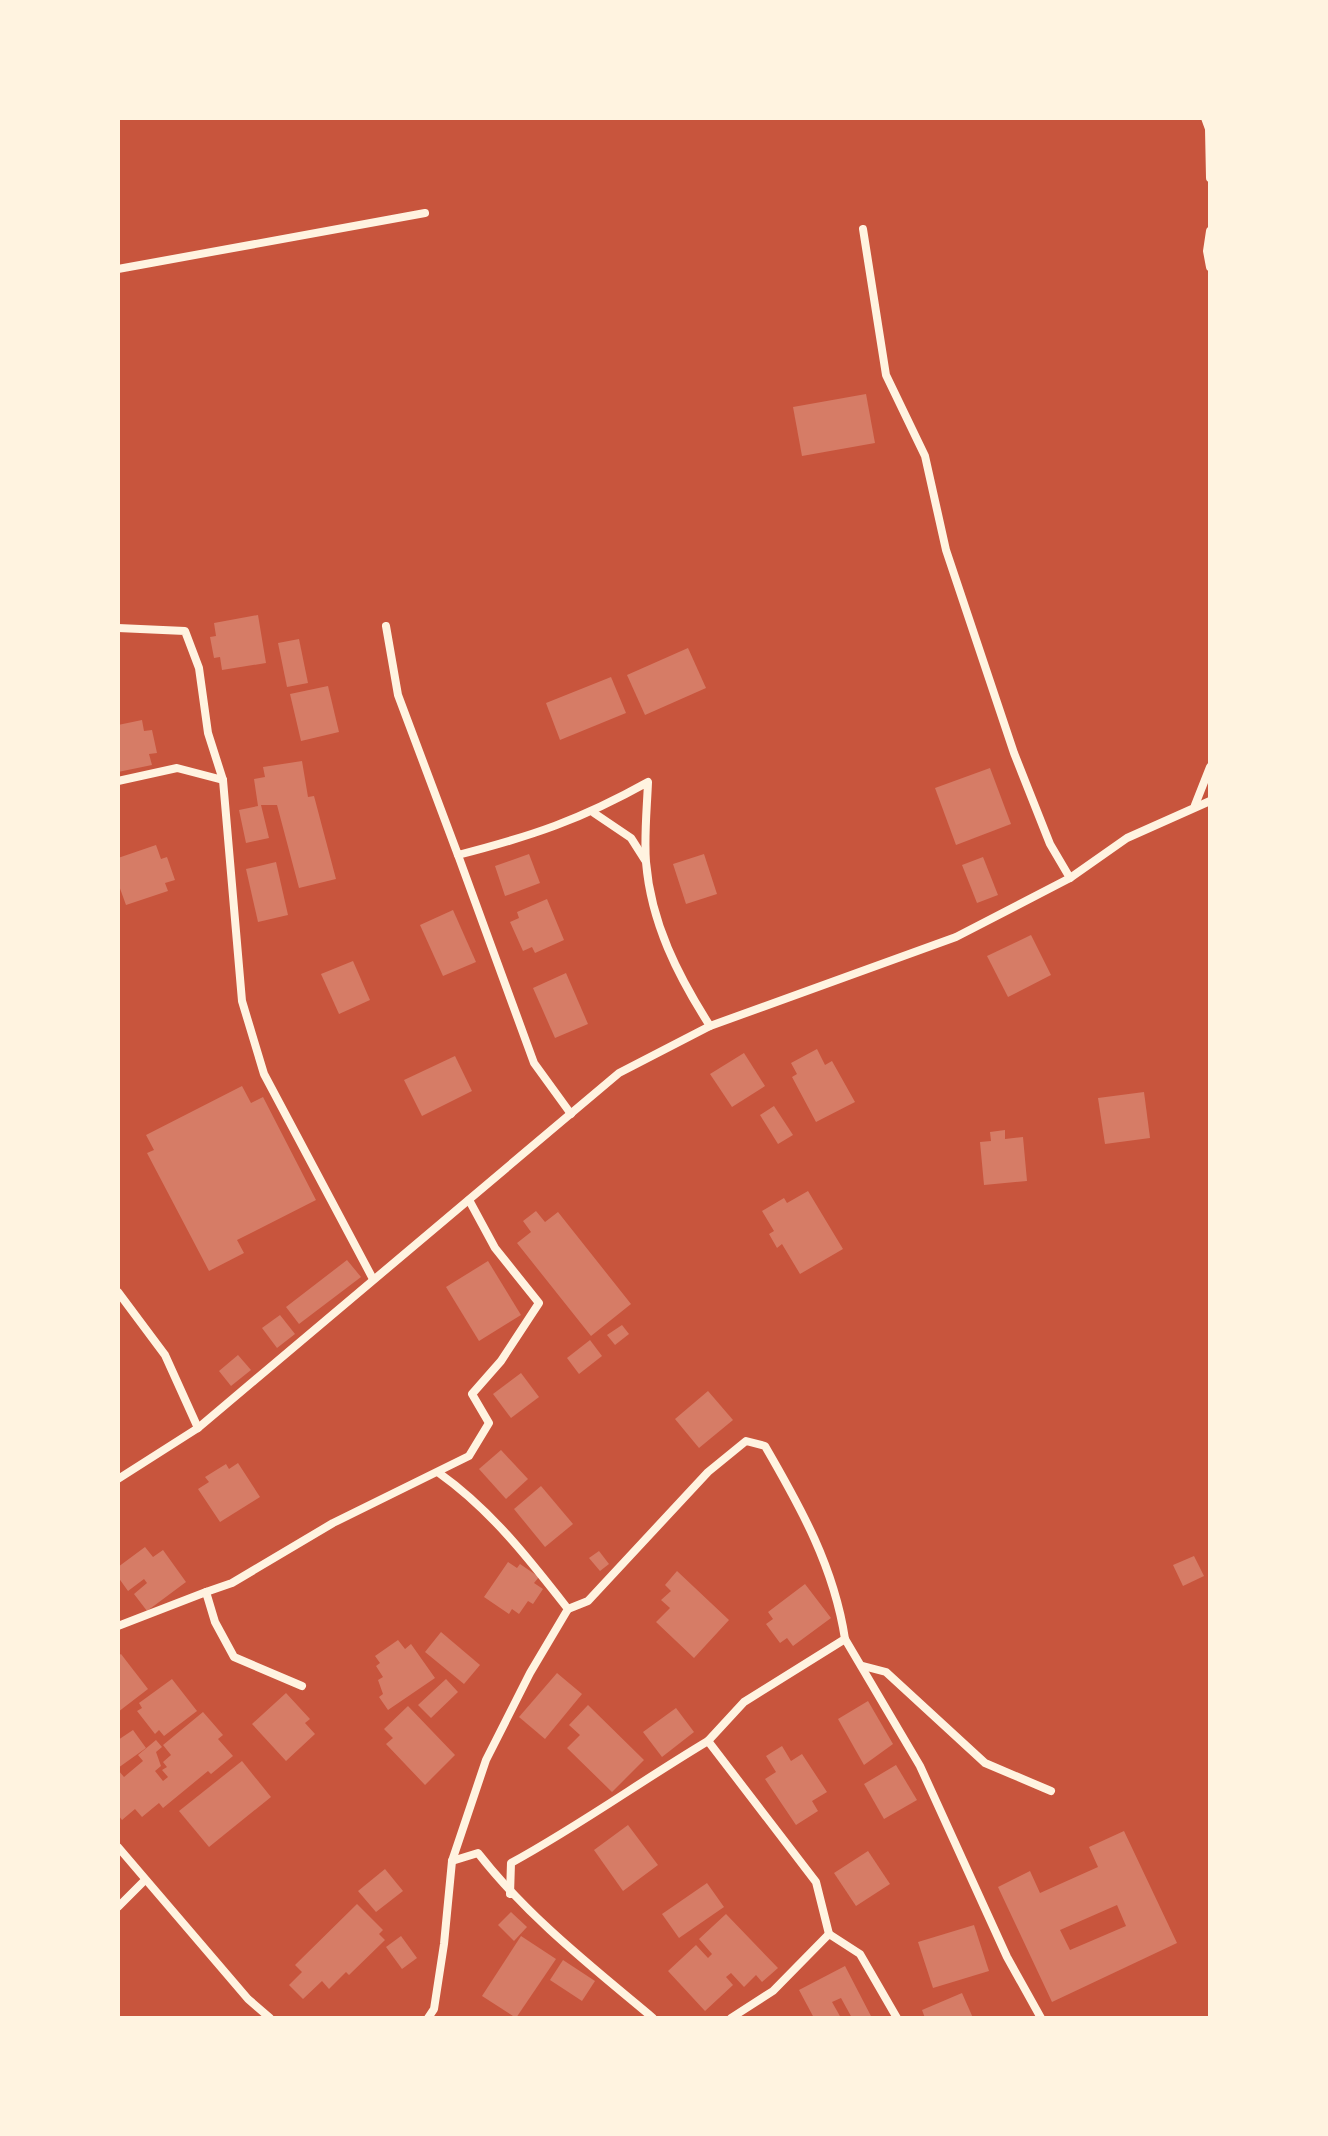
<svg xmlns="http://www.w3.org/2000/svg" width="1328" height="2136" viewBox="0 0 1328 2136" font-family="Literata,serif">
<rect width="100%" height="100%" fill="#c8553d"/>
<g fill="#d67c66" fill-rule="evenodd">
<path d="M866,394L875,443L802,456L793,407Z"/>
<path d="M258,615L266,663L222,670L220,657L214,658L210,637L216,636L214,623Z"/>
<path d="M299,639L308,683L287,687L278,643Z"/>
<path d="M688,648L706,688L645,715L627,675Z"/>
<path d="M611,677L626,713L560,740L546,703Z"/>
<path d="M328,686L339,732L301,741L290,694Z"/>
<path d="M142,720L144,731L152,730L157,753L149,754L152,765L118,772V725Z"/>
<path d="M302,761L308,797L314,796L336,879L299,888L277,805H261L269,838L246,843L239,810L258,806L254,779L265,777L263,767Z"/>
<path d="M990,768L1011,824L956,845L935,788Z"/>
<path d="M156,845L161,859L167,857L175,880L165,883L168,891L126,905L118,883V858Z"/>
<path d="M529,854L540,883L505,896L495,866Z"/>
<path d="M704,854L717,894L686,904L673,864Z"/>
<path d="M983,857L998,895L977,903L962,865Z"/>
<path d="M276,862L288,915L258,922L246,869Z"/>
<path d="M547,899L564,940L535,953L532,947L523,951L510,922L519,918L517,912Z"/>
<path d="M453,910L476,962L443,976L420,925Z"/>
<path d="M1031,935L1051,975L1008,997L987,956Z"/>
<path d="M353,961L370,1000L339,1014L321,974Z"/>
<path d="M566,973L588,1024L555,1038L533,988Z"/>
<path d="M817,1049L825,1065L832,1061L855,1102L816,1122L792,1077L797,1074L791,1063Z"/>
<path d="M744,1053L765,1086L732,1107L710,1074Z"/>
<path d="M455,1056L472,1091L422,1116L404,1080Z"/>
<path d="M242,1086L251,1103L263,1097L316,1200L237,1240L244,1253L209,1271L147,1153L154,1150L146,1135Z"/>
<path d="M1144,1092L1150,1138L1105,1144L1098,1098Z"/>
<path d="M774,1106L793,1135L778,1144L760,1115Z"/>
<path d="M1005,1130V1139L1023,1137L1027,1181L984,1185L980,1142L991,1141L990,1132Z"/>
<path d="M808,1191L843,1249L800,1274L782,1244L777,1248L769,1234L774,1231L762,1211L784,1198L787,1203Z"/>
<path d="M536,1211L545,1222L558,1212L631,1304L591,1336L517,1243L531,1232L523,1221Z"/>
<path d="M347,1260L361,1277L299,1324L286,1307Z"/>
<path d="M488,1261L521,1315L479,1341L446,1287Z"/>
<path d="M280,1315L295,1334L277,1348L262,1328Z"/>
<path d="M622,1325L629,1334L615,1345L607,1335Z"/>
<path d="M590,1340L602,1356L579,1374L567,1358Z"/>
<path d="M238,1355L251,1370L231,1386L219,1371Z"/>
<path d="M521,1373L539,1397L511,1418L493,1394Z"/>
<path d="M708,1391L733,1420L699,1448L675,1419Z"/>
<path d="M501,1450L528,1479L506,1499L479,1469Z"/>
<path d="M238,1463L260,1497L220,1522L198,1489L209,1482L205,1477L226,1464L229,1469Z"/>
<path d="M541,1486L573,1524L545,1547L514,1509Z"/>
<path d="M145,1547L153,1557L163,1550L186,1582L147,1611L134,1594L147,1583L144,1579L128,1591L118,1577V1567Z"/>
<path d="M599,1551L609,1564L600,1571L589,1558Z"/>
<path d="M1194,1556L1204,1576L1183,1586L1173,1565Z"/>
<path d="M508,1562L517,1568L520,1564L539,1577L534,1583L543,1589L533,1604L528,1601L519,1614L512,1609L509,1614L484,1597Z"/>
<path d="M677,1571L729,1620L694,1658L656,1622L670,1608L661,1600L671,1591L665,1585Z"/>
<path d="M805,1584L831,1618L793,1646L787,1638L780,1643L766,1624L773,1619L768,1612Z"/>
<path d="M441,1632L480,1665L464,1684L425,1652Z"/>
<path d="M398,1640L405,1649L411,1644L435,1678L388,1710L379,1697L383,1694L378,1680L383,1677L376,1666L380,1663L375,1656Z"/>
<path d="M121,1654L148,1689L118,1712V1656Z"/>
<path d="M557,1673L582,1694L545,1739L519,1717Z"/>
<path d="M172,1679L197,1711L164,1736L159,1730L155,1734L137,1711L142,1708L139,1703Z"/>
<path d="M446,1679L458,1692L431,1718L418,1705Z"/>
<path d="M286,1693L310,1719L305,1723L315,1734L286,1761L252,1724Z"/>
<path d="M868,1701L893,1744L864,1765L838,1719Z"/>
<path d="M588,1705L644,1760L612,1792L567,1748L580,1735L569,1725Z"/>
<path d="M408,1706L455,1755L425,1785L386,1744L393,1738L384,1729Z"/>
<path d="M676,1708L694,1732L662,1757L643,1732Z"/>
<path d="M203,1712L223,1735L218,1739L233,1756L211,1774L208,1771L163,1808L159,1803L142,1817L135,1809L122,1820L118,1815V1770L124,1777L143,1761L138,1755L156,1740L162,1747L156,1752L161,1766L155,1771L163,1781L168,1777L162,1770L167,1767L163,1762L171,1755L163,1745Z"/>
<path d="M133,1730L146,1748L118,1768V1740Z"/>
<path d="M782,1746L791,1761L802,1754L827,1792L812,1801L818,1811L796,1825L765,1779L776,1772L766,1756Z"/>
<path d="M242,1761L271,1797L209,1847L179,1811Z"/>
<path d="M896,1765L917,1800L884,1819L864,1784Z"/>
<path d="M628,1825L658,1865L623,1891L594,1850Z"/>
<path d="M1124,1831L1177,1943L1052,2002L998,1887L1030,1871L1040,1893L1098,1867L1089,1847ZM1117,1905L1126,1926L1070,1950L1060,1930Z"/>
<path d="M868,1851L890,1884L856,1906L834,1873Z"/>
<path d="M385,1869L403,1891L376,1912L358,1891Z"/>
<path d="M707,1883L724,1907L679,1938L662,1914Z"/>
<path d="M357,1904L383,1930L379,1934L385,1940L349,1975L346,1972L329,1989L322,1981L303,1999L289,1985L302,1972L295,1965Z"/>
<path d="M511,1912L527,1927L514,1941L498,1925Z"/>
<path d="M726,1914L778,1968L762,1982L756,1975L744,1987L731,1973L726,1977L733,1985L705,2011L668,1971L696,1945L708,1958L712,1954L699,1939Z"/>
<path d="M974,1925L989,1971L933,1988L918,1942Z"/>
<path d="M401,1936L417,1958L402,1969L386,1947Z"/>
<path d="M521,1936L556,1959L516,2018L482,1996Z"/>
<path d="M563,1960L595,1981L582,2001L550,1980Z"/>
<path d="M845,1966L872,2018H852L841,1998L832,2002L841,2018H814L799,1990Z"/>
<path d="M962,1993L973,2018H925L922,2010Z"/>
</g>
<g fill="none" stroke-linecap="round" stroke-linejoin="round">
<g stroke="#fff3e0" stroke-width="8">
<path d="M1205,118L1209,129L1210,178"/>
<path d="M863,229L886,375L925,456L946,550L1014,753L1050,844L1070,878"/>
<path d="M1210,231L1207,251L1210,267"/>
<path d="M118,269L425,213"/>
<path d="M386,626L398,695L458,855C532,836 580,820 648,782C647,808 644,836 646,862C651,923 678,976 710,1026"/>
<path d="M118,628L185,631L199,668L208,733L223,780L242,1001L264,1074L373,1279"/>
<path d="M118,781L177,768L223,780"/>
<path d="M1195,805L1210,767"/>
<path d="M594,813L631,838L645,860"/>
<path d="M458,855L534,1063L571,1114"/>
<path d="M118,1292L165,1355L198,1428"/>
<path d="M118,1479L198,1428L619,1073L710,1026L956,937L1070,878L1127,838L1210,801"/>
<path d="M206,1592L232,1583L333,1523L469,1456L489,1423L472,1394L501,1361L539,1303L495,1248L469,1200"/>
<path d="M568,1609L588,1601L708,1472L746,1441L765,1446C801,1508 834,1567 845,1639L744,1702L708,1741"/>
<path d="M118,1626L206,1592L215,1622L234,1657L302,1686"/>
<path d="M845,1639L920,1766L1007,1957L1041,2018"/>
<path d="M863,1666L886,1672L985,1763L1051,1791"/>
<path d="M118,1847L248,1999L270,2018"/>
<path d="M452,1861L478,1853C528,1917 591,1966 653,2018"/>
<path d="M510,1894L511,1863C579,1826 641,1781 708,1741L816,1882L829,1934"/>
<path d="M118,1907L145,1880"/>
<path d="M428,2018L434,2009L444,1944L452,1861L486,1760L530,1673L568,1609C529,1559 491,1510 439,1473"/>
<path d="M731,2018L773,1991L829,1934L860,1954L897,2018"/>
</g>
</g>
<rect width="1328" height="2136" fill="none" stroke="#fff3e0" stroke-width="240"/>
</svg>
